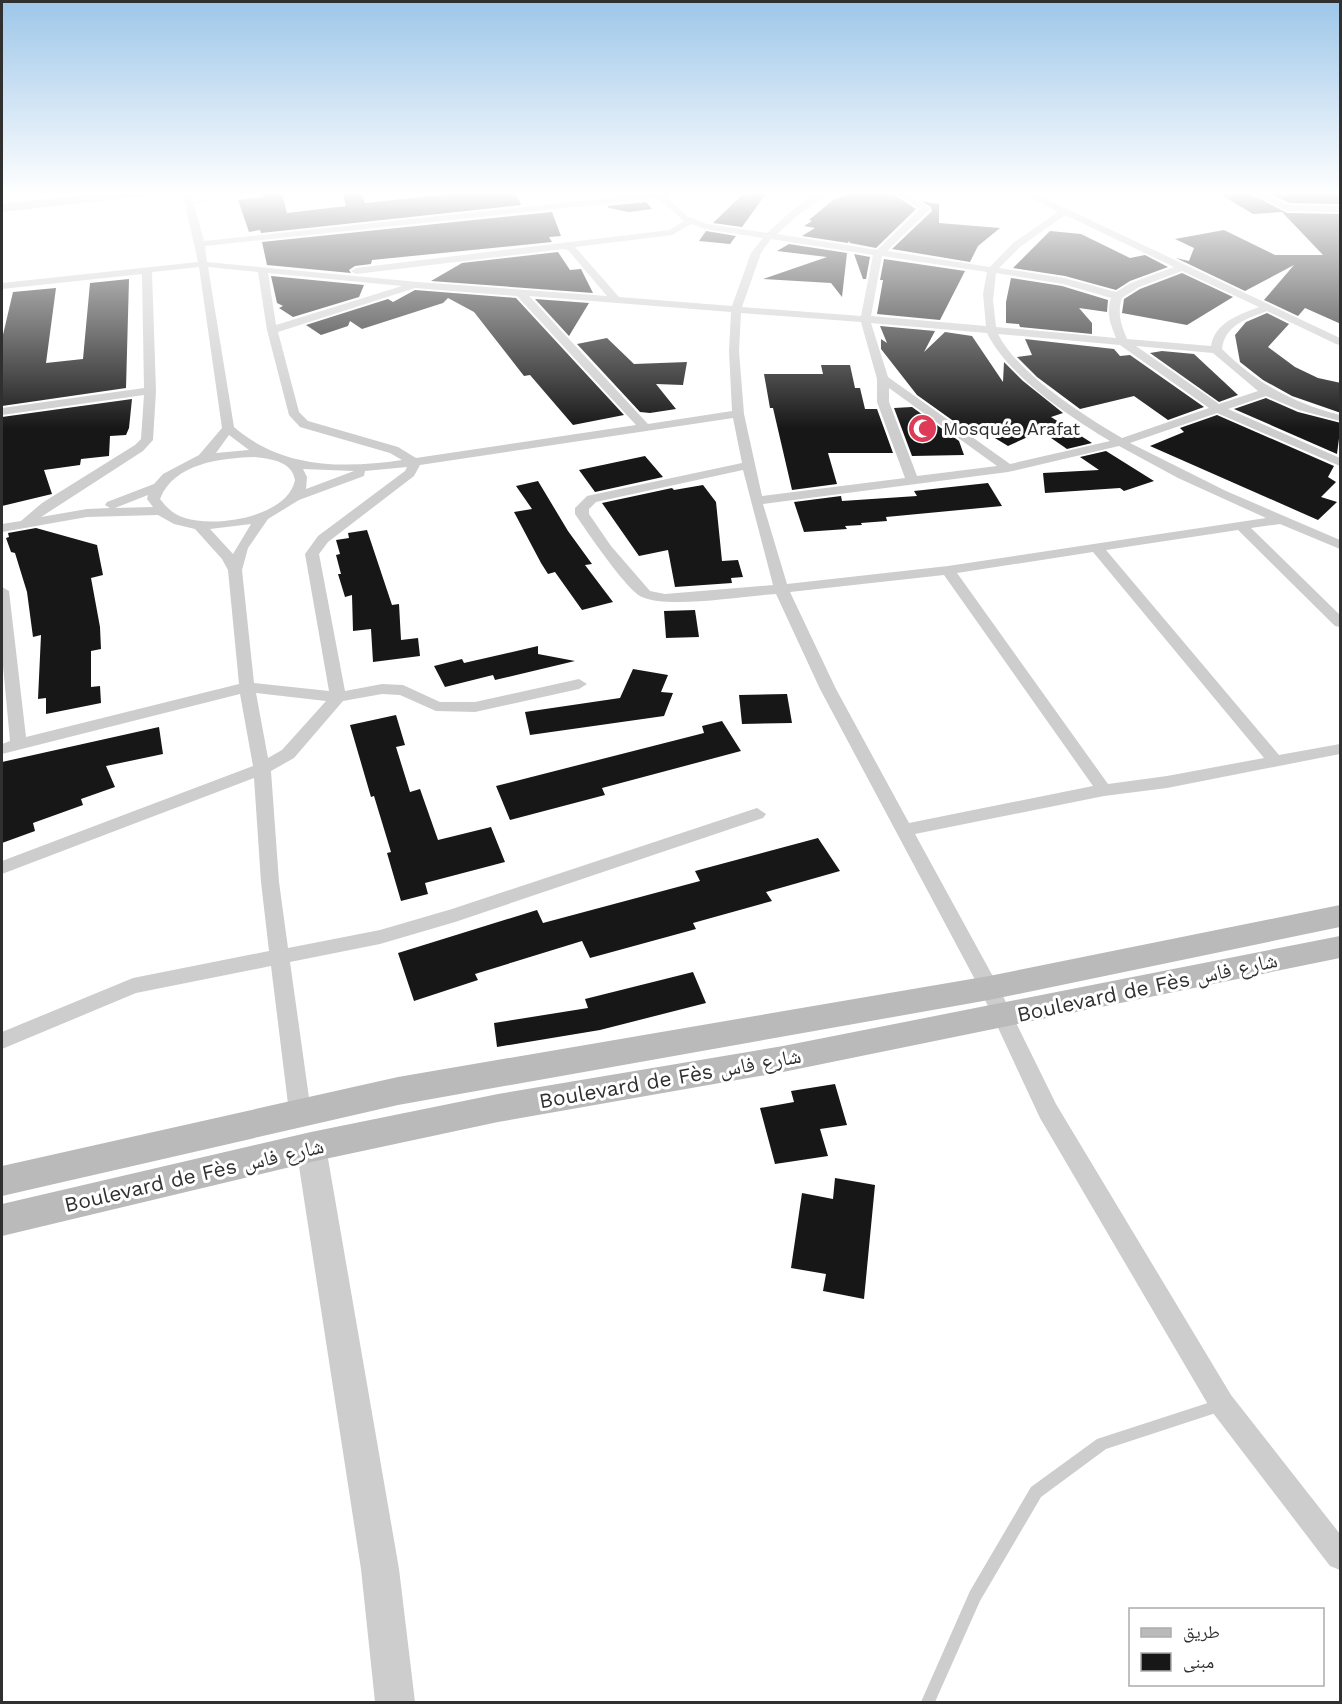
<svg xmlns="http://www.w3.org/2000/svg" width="1342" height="1704" viewBox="0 0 1342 1704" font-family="'Work Sans','Noto Naskh Arabic',sans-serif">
<rect width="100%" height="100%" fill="#fff"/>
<g fill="#171717">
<path d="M262,191H281L287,213L346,206L342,191H361L365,203L478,191H515L521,205L261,233L260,230L249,232L238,200L264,197Z"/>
<path d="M768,191L742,227L713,223L741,196Z"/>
<path d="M855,191L893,194L916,209L876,248L850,243L849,241L848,243L802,236L815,228L804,226L812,221L809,220L833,200Z"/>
<path d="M1215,191H1245L1287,213L1341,214V324L1305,308L1298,316L1264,300L1294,265L1245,291L1176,258L1189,261L1194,248L1175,239L1224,230L1275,255H1323L1282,212L1253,214Z"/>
<path d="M1263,191H1341V204L1290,203Z"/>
<path d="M921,201L939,204V223L1000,228L978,246L970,262L892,249L932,211L931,207Z"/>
<path d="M646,202L652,209L629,212L609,208L607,206Z"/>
<path d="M552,212L561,236L549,237L552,242L372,260L371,264L355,266L349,270L351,273L267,265L262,242Z"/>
<path d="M706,231L736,236L730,244L699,241Z"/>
<path d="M1050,231L1081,234L1130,258L1145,255L1168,267L1130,281L1116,290L1065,276L1013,268Z"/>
<path d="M789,244L847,253L842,297L831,283L763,279L827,257L777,251Z"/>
<path d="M558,252L570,270L581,269L593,293L431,281L462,263Z"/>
<path d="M854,254L870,257L866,279H863Z"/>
<path d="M884,259L965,271L940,320L877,314L883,280H880Z"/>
<path d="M1182,273L1233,297L1187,325L1122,313L1124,299L1140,289Z"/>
<path d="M271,276L364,285L359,297L293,317L279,308L283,306L277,303Z"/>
<path d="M1011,278L1062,286L1108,300L1107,312L1079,308L1092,323V334L1020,327L1019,324L1006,323V302Z"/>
<path d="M129,279L126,388L2,406V339L13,292L56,288L46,363L83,359L90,283Z"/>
<path d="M415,290L516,298L624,415L573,425L530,375L524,376L474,312L448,298L443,303L362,329L350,321L348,326L321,335L306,325L388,299L393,302Z"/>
<path d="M535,299L589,303L569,336Z"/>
<path d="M1267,313L1289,324L1268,347L1295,367L1318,378L1341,383V413L1292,396L1263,380L1240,362L1235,335L1246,322Z"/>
<path d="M880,326L935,331L924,352L945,332L972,336L1003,382L1004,362L1023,381L1063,413L1051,417L1092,443L1067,449L1041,431L1008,446L985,432L973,435L917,395L881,349V339L887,343Z"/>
<path d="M607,338L634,364L687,362L683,385L656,384L676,409L650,413L640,412L577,344Z"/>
<path d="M1025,339L1114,349L1120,356L1130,355L1204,407L1168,420L1134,396L1080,409L1037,377L1017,357L1032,355Z"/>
<path d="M1162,351L1194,354L1238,395L1219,402L1150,353Z"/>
<path d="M821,365H850L855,388H860L865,409H877L893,453H828L837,484L792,490L773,408H770L764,374H823Z"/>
<path d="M1266,398L1298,412L1341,423L1337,454L1234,409Z"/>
<path d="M132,399L129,428L126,435L110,436L109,456L81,459L80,465L44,470L52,494L2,506V417Z"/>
<path d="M912,407L959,441L964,455L912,456L894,408Z"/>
<path d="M1217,415L1334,466L1328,477L1336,482L1321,497L1337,502L1318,520L1150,446L1184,432L1180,428Z"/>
<path d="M1106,451L1154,481L1124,491L1120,488L1045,493L1043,473L1099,470L1080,457Z"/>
<path d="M645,456L663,477L595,492L579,470Z"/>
<path d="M538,481L568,531L592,564L585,565L613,602L582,610L555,572L548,574L541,563L514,512L532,509L516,486Z"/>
<path d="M988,483L1002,506L886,517L887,521L861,523L862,525L845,526L847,529L804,532L794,502L841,496L842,501L917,496L914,491Z"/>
<path d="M703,485L716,502L722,561L738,560L743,577L731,578L732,583L675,587L668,550L639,556L602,503L672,488L674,490Z"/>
<path d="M36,528L97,545L103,575L91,578L100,627L101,649L91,651V687L100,686L101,703L46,714V698L38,699L41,635L33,637L27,592L15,553L11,552L6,538L9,537L8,533Z"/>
<path d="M367,530L392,605L399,604L401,640L418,638L420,656L373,662L371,629L353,631L352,595L345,597L338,574H341L336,555L340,554L336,540L349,538L348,533Z"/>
<path d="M695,610L699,637L666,638L664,611Z"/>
<path d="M538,646V654L575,661L495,680L493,675L445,687L434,666L462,659L464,663Z"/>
<path d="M633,669L668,675L661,692L673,693L664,716L530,735L525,712L620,698Z"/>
<path d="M787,694L792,723L742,724L739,695Z"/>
<path d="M396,715L405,745L396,747L410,792L420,789L438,840L491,827L505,862L425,883L428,894L401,901L387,853L391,852L374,796L371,797L350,725Z"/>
<path d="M722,721L741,751L602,788L605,795L510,820L496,786L704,733L702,726Z"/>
<path d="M159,727L163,754L106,766L115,787L81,799L83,805L33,823L35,831L2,843V762Z"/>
<path d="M818,838L840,871L766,892L772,901L693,923L696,929L590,958L582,941L475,974L478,980L414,1001L398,953L537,910L543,923L700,881L695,871Z"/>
<path d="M693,972L706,1003L600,1030L497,1047L494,1023L588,1008L585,999Z"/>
<path d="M835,1084L847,1125L820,1129L828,1156L775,1164L760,1108L794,1102L791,1091Z"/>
<path d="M835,1178L875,1185L864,1299L823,1291L826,1274L791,1268L802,1193L833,1199Z"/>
</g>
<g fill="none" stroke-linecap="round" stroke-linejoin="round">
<g fill="#cdcdcd" fill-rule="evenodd">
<path d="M230,191H236L192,205L188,204Z"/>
<path d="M1220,1399L1225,1400L1226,1405L1225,1410L1106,1449L1041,1497L980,1601L935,1702H921L970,1591L1031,1487L1097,1439Z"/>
</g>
<g fill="#cdcdcd" fill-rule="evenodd">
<path d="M182,191H190L204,241L674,191H701L667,197L687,216L707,224L767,233C785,217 809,191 834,191L799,214L777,234L877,250L920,209L892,191H902L930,209L887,251L990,267L1013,243L1058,212L1018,191H1029L1340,338V345L1336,344L1267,311C1246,319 1225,325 1222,349C1256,383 1293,403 1340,415V421L1299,410L1266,396L1228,409L1340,458V466L1217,413L1130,443L1226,491L1340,540V549L1280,524L1251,528L1340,615V627L1335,626L1238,530L1106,550L1279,755L1340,744V754L1167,788L1104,796L915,834L996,982L1056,1104L1231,1395L1340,1534V1570L1330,1566L1213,1413L1040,1118L980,989L820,689L776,594C745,596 668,609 642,597C627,591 586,530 575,514V508L587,496L742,463L733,418L420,465L414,476L328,542L319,554L345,691L382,684L403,685L440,702H475L579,679L587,684L579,689L475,712L436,711L400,695L382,694L343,701L294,758L271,771L279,882L288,948L380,930L452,909L757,808L766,814L763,818L455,922L380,944L290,962L311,1112L308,1119L300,1121L292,1119L289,1112L271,966L136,993L2,1049V1032L133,978L269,951L261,882L254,778L2,874V861L253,766L240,694L2,754V744L10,741L2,655V587L9,591L26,737L239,684L228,570L222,559L195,529L174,524L158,515L87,517L2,532V524L21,521L42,503L135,445L141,439L144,395L2,415V408L144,388L142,274L2,289V283L198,262ZM658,198L684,221L669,230L653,232L356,268L351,271L356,274L563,249L568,250L607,296L418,282L207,262L205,246ZM1065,215L1174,267L1131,283L1116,292L1064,278L999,268L1020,247ZM691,224L705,229L763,238L751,253L732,306L619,297L575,247L672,235ZM771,239L873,255L861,316L742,307L761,253ZM882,256L987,272L983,294L986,326L871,316ZM199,267L222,428L199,455L163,474L154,484L107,502L105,505L110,508L87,509L41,517L143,451L153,440L156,391L152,272ZM208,267L258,272L267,330L289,415L300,427L390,453L402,460C342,469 281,468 234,427ZM1182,271L1259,307C1239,315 1215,322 1211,346L1127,339C1121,324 1117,314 1122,298L1139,287ZM268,273L402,286L276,325ZM996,273L1063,284L1111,298C1106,313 1110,323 1116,338L996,327L993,300ZM415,288L517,296L636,425L416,458L398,447L308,421L299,412L278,332ZM529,296L731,312L729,351L732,411L648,424ZM741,313L861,322L877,379V402L905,478L762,496L744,414L739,351ZM871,323L987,333C1008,376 1070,417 1110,441L1010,464L888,377ZM998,334L1120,345L1209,408L1122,438C1083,415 1018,374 998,334ZM1136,346L1213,353L1258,391L1219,404ZM889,388L997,466L917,476L889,402ZM229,435L249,450L216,453ZM1119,446L1178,478L1266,518L948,566L787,584L763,504L1008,472ZM255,457C271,459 292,461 295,480C288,517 215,528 185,518C174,515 167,508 160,499C174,463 221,458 255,457ZM407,467L405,471L318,536L305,554L329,691L254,683L242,570L248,548L268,519L299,500L364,476L365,471ZM303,469L354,471L306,489L307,477ZM743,470L773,585L665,594L650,591L611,546L589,514V509L596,502ZM148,495L147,499L153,507L115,508ZM251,524L233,554L210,529ZM1093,552L1264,758L1167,776L1108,784L957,573ZM944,575L1093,786L909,823L836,689L790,592ZM256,693L326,701L282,750L268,758Z"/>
<path d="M1247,191H1258L1289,205L1340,206V212L1287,211Z"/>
</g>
<path fill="#cdcdcd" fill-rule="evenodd" d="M311,1134L321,1138L326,1147L399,1569L415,1702H375L361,1569L296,1147L301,1138Z"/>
<g fill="#bababa" fill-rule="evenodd">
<path d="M120,191H159L153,195L2,212V204Z"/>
<path d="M1340,905V927L989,1000L398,1105L2,1196V1166L398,1077L989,976Z"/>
<path d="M1340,936V958L783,1072L498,1122L311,1162L2,1236V1204L311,1132L498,1094L783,1046Z"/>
</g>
</g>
<linearGradient id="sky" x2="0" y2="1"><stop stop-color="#9dc6e9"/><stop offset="0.45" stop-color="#fff"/><stop offset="1" stop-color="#fff" stop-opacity="0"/></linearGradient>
<rect width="1342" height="429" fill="url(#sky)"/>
<defs>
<symbol id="mosque-disc" viewBox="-11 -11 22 22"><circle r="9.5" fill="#de3b58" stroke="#fff"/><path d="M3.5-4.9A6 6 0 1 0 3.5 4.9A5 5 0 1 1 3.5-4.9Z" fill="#fff"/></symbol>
</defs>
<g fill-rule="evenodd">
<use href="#mosque-disc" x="906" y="412" width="33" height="33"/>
</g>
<g text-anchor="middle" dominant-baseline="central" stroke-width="6" stroke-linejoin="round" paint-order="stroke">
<g font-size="18" fill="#303030" stroke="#fff" text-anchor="start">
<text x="943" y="428">Mosquée Arafat</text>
</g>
<g font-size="21" fill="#303030" stroke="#fff">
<text transform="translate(1147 987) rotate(-12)">Boulevard de Fès شارع فاس</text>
<text transform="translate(670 1078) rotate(-10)">Boulevard de Fès شارع فاس</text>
<text transform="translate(194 1175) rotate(-13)">Boulevard de Fès شارع فاس</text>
</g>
</g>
<rect width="1342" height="1704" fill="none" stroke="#303030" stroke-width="6"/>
<rect x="1129" y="1608" width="195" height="78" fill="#ffffff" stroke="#acacac" stroke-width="1.5"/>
<rect x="1141" y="1628" width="30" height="9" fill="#bababa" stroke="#acacac" stroke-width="1.5"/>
<text x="1183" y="1638" font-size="18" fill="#303030">طريق</text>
<rect x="1141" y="1653" width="30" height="18" fill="#171717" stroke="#acacac" stroke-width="1.5"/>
<text x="1183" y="1668" font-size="18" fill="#303030">مبنى</text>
</svg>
